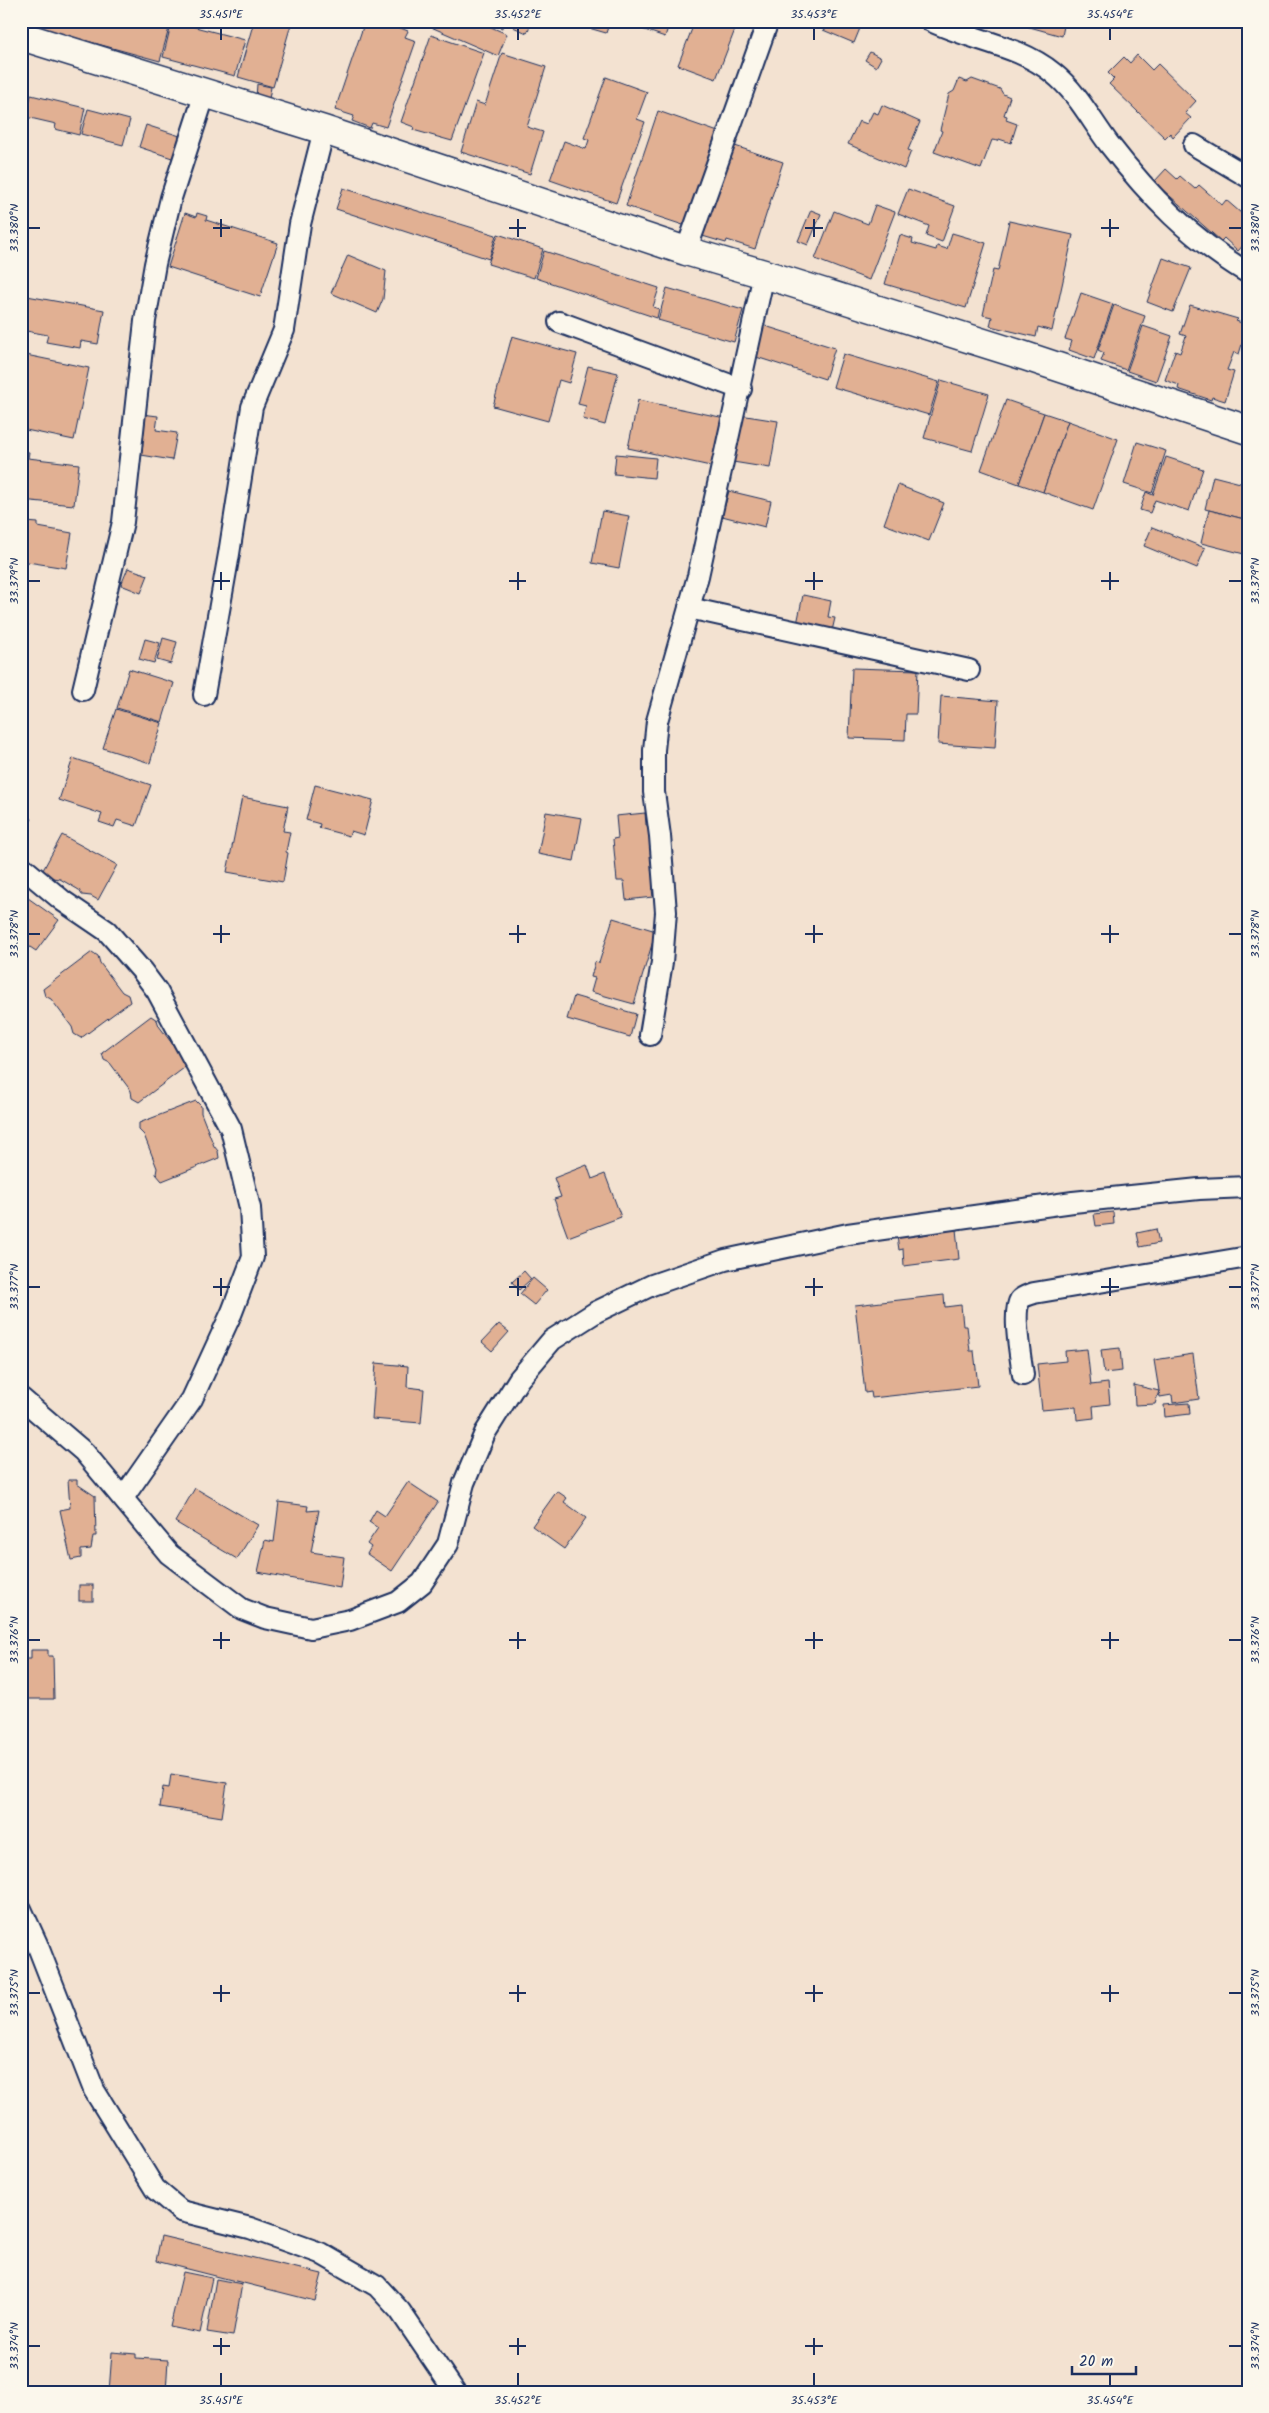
<svg xmlns="http://www.w3.org/2000/svg" width="1269" height="2413" viewBox="0 0 1269 2413" font-family="Kalam,sans-serif">
<rect width="100%" height="100%" fill="#f3e2d1"/>
<filter id="ink" filterUnits="userSpaceOnUse"><feTurbulence type="fractalNoise" baseFrequency=".02" numOctaves="2"/><feDisplacementMap in="SourceGraphic" scale="10" xChannelSelector="R" yChannelSelector="G"/><feConvolveMatrix kernelMatrix="1 2 1 2 8 2 1 2 1" color-interpolation-filters="sRGB"/></filter>
<g filter="url(#ink)">
<g fill="#e1b093" stroke="#1b2f5e">
<path d="M21,21H171L160,61L21,23Z"/>
<path d="M172,21L245,40L235,76L163,57Z"/>
<path d="M254,21H292L273,87L238,77Z"/>
<path d="M365,21L386,28L388,23L408,31L405,37L416,41L386,127L372,123L370,128L352,121L354,116L335,110Z"/>
<path d="M433,21H477L507,34L498,56L431,27Z"/>
<path d="M485,21H505L502,28Z"/>
<path d="M515,21H532L527,33L513,27Z"/>
<path d="M583,21H610L606,33L582,26Z"/>
<path d="M619,21H670L665,37Z"/>
<path d="M695,21H722L736,27L716,79L678,65Z"/>
<path d="M826,21H863L854,43L823,30Z"/>
<path d="M1008,21H1065L1062,36Z"/>
<path d="M431,35L484,53L452,141L413,130L414,127L401,122Z"/>
<path d="M870,52L881,58L876,67L865,60Z"/>
<path d="M502,53L546,67L527,127L543,132L530,174L461,152L476,102L485,105Z"/>
<path d="M1137,55L1152,70L1158,64L1196,101L1185,113L1191,118L1173,137L1170,133L1165,138L1109,84L1114,79L1108,73L1124,57L1130,63Z"/>
<path d="M606,77L647,92L637,119L645,122L616,203L550,180L564,141L586,149L589,140L584,138Z"/>
<path d="M21,79L27,80L21,100Z"/>
<path d="M959,79L967,82L972,79L1000,89L1003,94L1010,97L1004,115L1007,116L1006,120L1017,124L1011,143L999,139L998,141L992,140L981,169L934,152L942,131L940,130L949,94L954,91Z"/>
<path d="M257,84L271,87L269,99L256,98Z"/>
<path d="M31,95L85,108L79,135L55,129L56,124L26,117Z"/>
<path d="M882,105L920,122L908,150L911,151L904,169L848,144L859,121L867,124L873,112L878,114Z"/>
<path d="M88,109L130,120L123,145L81,134Z"/>
<path d="M658,111L721,133L689,227L626,206Z"/>
<path d="M146,125L183,137L175,159L139,147Z"/>
<path d="M729,144L783,162L755,249L727,240L726,243L699,235Z"/>
<path d="M1166,169L1177,179L1180,176L1195,189L1199,185L1222,205L1226,200L1248,219V240L1238,251L1224,238L1221,241L1154,182Z"/>
<path d="M343,188L496,235L489,259L336,209Z"/>
<path d="M908,189L955,206L942,242L926,236L929,226L898,214Z"/>
<path d="M875,205L895,212L869,280L815,259L834,211L868,224Z"/>
<path d="M811,210L821,214L808,245L798,241Z"/>
<path d="M185,213L196,217L197,213L207,216L206,220L278,243L260,297L168,267Z"/>
<path d="M1009,221L1073,235L1052,331L1038,327L1036,337L990,326L992,317L983,315L993,270L998,271Z"/>
<path d="M952,233L986,243L966,308L885,284L900,235L913,239L912,243L936,250L937,246L947,249Z"/>
<path d="M498,234L543,249L534,278L488,264Z"/>
<path d="M544,251L659,288L653,307L659,309L657,318L536,278Z"/>
<path d="M348,255L386,271L383,299L377,313L331,293Z"/>
<path d="M1163,258L1191,268L1173,312L1147,302Z"/>
<path d="M667,288L743,310L734,342L658,320Z"/>
<path d="M1081,293L1113,304L1094,359L1069,350L1072,341L1065,339Z"/>
<path d="M27,296L104,310L98,344L81,341L80,348L46,342L48,335L21,330Z"/>
<path d="M1114,305L1145,316L1126,370L1101,361L1104,353L1098,350Z"/>
<path d="M1190,305L1238,319L1236,321L1248,325L1239,354L1234,352L1227,370L1234,372L1225,401L1212,397L1211,400L1178,389L1179,385L1165,380L1175,351L1180,353L1186,336L1180,334Z"/>
<path d="M762,325L835,348L825,379L753,356Z"/>
<path d="M1143,326L1172,336L1156,381L1127,371Z"/>
<path d="M512,336L577,354L569,383L559,380L548,421L493,406Z"/>
<path d="M843,354L939,382L929,415L833,387Z"/>
<path d="M26,355L89,368L74,440L21,429V378Z"/>
<path d="M588,366L618,373L605,425L583,419L586,406L578,404Z"/>
<path d="M941,380L989,394L972,451L924,438Z"/>
<path d="M638,400L725,418L715,467L628,448Z"/>
<path d="M1006,400L1044,413L1019,484L981,470Z"/>
<path d="M1044,413L1068,421L1043,492L1019,484Z"/>
<path d="M142,414L158,416L156,430L177,433L172,460L135,454Z"/>
<path d="M740,415L778,421L770,468L733,462Z"/>
<path d="M1068,421L1118,439L1093,510L1043,492Z"/>
<path d="M1137,442L1166,451L1152,493L1124,484Z"/>
<path d="M21,451L29,452L28,458L79,464L74,505L21,500Z"/>
<path d="M616,454L656,458L654,478L614,474Z"/>
<path d="M1166,457L1203,469L1189,511L1155,500L1150,513L1140,510L1146,492L1153,495Z"/>
<path d="M1213,476L1248,485V520L1205,509Z"/>
<path d="M898,485L944,503L929,541L884,524Z"/>
<path d="M729,491L771,501L765,527L722,516Z"/>
<path d="M1209,510L1248,520V555L1201,543Z"/>
<path d="M602,511L629,516L619,568L592,563Z"/>
<path d="M26,522L38,523V527L72,533L66,568L21,561V524L25,525Z"/>
<path d="M1152,527L1205,548L1197,568L1144,546Z"/>
<path d="M128,568L148,575L141,593L121,585Z"/>
<path d="M803,595L831,601L828,617L835,618L832,631L797,624Z"/>
<path d="M163,638L177,642L171,664L157,660Z"/>
<path d="M145,639L160,643L154,663L139,659Z"/>
<path d="M852,668L918,670L916,714H906L905,740L849,738Z"/>
<path d="M129,669L174,683L162,722L117,708Z"/>
<path d="M941,696L998,701L995,748L938,744Z"/>
<path d="M116,709L162,723L150,763L103,748Z"/>
<path d="M73,758L151,785L136,826L117,820L114,827L99,822L102,814L59,800Z"/>
<path d="M315,785L373,800L364,835L351,831L349,836L319,828L320,824L306,820Z"/>
<path d="M242,797L288,806L283,831L290,832L286,852L288,853L283,882L227,872Z"/>
<path d="M21,811L32,819L21,834Z"/>
<path d="M546,812L582,818L574,861L538,854Z"/>
<path d="M645,813L646,825L651,824L653,846H650L652,862L655,861L658,889H652L653,897L626,900L624,881H617L613,839L618,838L616,816Z"/>
<path d="M62,835L117,865L98,900L91,896L82,895L79,890L60,879L52,878L43,870Z"/>
<path d="M21,893L59,920L36,951L21,941Z"/>
<path d="M613,918L656,931L634,1004L591,992L595,978L591,977L595,962L599,963Z"/>
<path d="M92,952L98,956L100,963L122,992L128,995L130,1002L81,1038L74,1034L72,1027L51,999L45,996L43,989Z"/>
<path d="M574,996L636,1014L630,1037L567,1019Z"/>
<path d="M151,1016L157,1020L159,1026L188,1065L139,1102L132,1098L131,1091L110,1063L104,1060L102,1053Z"/>
<path d="M196,1101L201,1106V1113L214,1146L218,1151L219,1158L162,1181L156,1174L157,1168L144,1135L139,1130V1123Z"/>
<path d="M587,1165L592,1179L605,1174L621,1217L568,1237L554,1199L561,1197L554,1178Z"/>
<path d="M1113,1212L1114,1224L1096,1226L1094,1214Z"/>
<path d="M956,1229L959,1259L904,1266L903,1249L899,1250L897,1236Z"/>
<path d="M1156,1229L1159,1243L1140,1247L1137,1233Z"/>
<path d="M524,1271L531,1279L519,1290L512,1282Z"/>
<path d="M533,1278L547,1290L534,1305L520,1294Z"/>
<path d="M944,1295L945,1307L961,1305L963,1326H967L970,1351H974L978,1386L872,1398L871,1392L865,1393L855,1305Z"/>
<path d="M499,1324L509,1332L492,1351L482,1342Z"/>
<path d="M1120,1348L1122,1371L1104,1373L1101,1350Z"/>
<path d="M1087,1349L1091,1385L1108,1383L1110,1404L1093,1406L1094,1418L1077,1420L1076,1407L1042,1410L1037,1364L1066,1361L1065,1351Z"/>
<path d="M1193,1354L1199,1399L1173,1403L1172,1395L1160,1397L1154,1360Z"/>
<path d="M376,1363L408,1366L407,1387L424,1389L421,1423L372,1419Z"/>
<path d="M1134,1385L1159,1391L1155,1404L1135,1405Z"/>
<path d="M1189,1403L1190,1414L1165,1417L1164,1405Z"/>
<path d="M68,1480H77V1484L95,1496L96,1536H93L91,1549L81,1550V1558L71,1560L60,1510L70,1508Z"/>
<path d="M408,1482L438,1502L392,1571L367,1554L371,1547L367,1544L378,1528L369,1522L376,1510L385,1516Z"/>
<path d="M195,1488L258,1525L237,1559L175,1522Z"/>
<path d="M557,1491L567,1498L564,1502L586,1518L564,1549L532,1526Z"/>
<path d="M279,1502L308,1506L307,1511L319,1510L311,1552L344,1557L340,1588L258,1572L265,1540L274,1542Z"/>
<rect x="79" y="1585" width="14" height="16"/>
<path d="M31,1650H48V1656H53L54,1699H22L21,1659H31Z"/>
<path d="M171,1774L227,1783L222,1817L160,1807L163,1787L169,1788Z"/>
<path d="M161,2236L322,2274L315,2301L156,2261Z"/>
<path d="M183,2272L212,2278L200,2333L170,2327Z"/>
<path d="M216,2279L242,2284L233,2336L207,2332Z"/>
<path d="M112,2352L136,2354V2358L168,2360L166,2392H109Z"/>
</g>
<g fill="none" stroke-linecap="round" stroke-linejoin="round">
<defs>
<g id="minor">
<path d="M931,21C970,40 1019,45 1053,73C1077,92 1091,120 1109,144C1150,197 1191,239 1248,273"/>
<path d="M1194,145L1248,177"/>
<path d="M686,251L768,21"/>
<path d="M559,322L741,389"/>
<path d="M689,608L969,670"/>
<path d="M83,690L123,522L145,321L155,264L171,198L205,93"/>
<path d="M204,695L229,554L252,407L284,330L300,224L324,130"/>
<path d="M21,866L63,901L107,931L142,971L157,991L231,1129L250,1208L253,1257L232,1312L192,1399L123,1498"/>
<path d="M650,1035L662,962L666,912L660,836L654,792V750L657,721L698,576L764,274"/>
<path d="M1023,1375C1021,1359 1012,1313 1020,1300C1023,1296 1029,1295 1034,1293L1248,1257"/>
<path d="M21,1398L84,1452L169,1554L242,1609L265,1618L311,1628L350,1620L398,1602L422,1583L448,1544L464,1483L485,1433L519,1379L552,1340L596,1312L652,1285L725,1260L848,1234L1073,1202L1199,1189L1248,1187"/>
<path d="M21,1909L37,1944L94,2090L155,2189L181,2211L250,2228L320,2253L377,2286L400,2311L455,2392"/>
</g>
<path id="primary" d="M21,36L324,130L686,251L764,274L1025,356L1248,430"/>
</defs>
<use href="#minor" stroke="#1b2f5e" stroke-width="24"/>
<use href="#primary" stroke="#1b2f5e" stroke-width="31"/>
<use href="#minor" stroke="#fbf7ec" stroke-width="20"/>
<use href="#primary" stroke="#fbf7ec" stroke-width="28"/>
</g>
</g>
<path fill="none" stroke="#1b2f5e" stroke-width="2" d="M221,28V40M518,28V40M814,28V40M1110,28V40M221,219V237M518,219V237M814,219V237M1110,219V237M28,228H40M213,228H230M509,228H526M805,228H823M1101,228H1119M1229,228H1242M221,572V590M518,572V590M814,572V590M1110,572V590M28,581H40M213,581H230M509,581H526M805,581H823M1101,581H1119M1229,581H1242M221,925V943M518,925V943M814,925V943M1110,925V943M28,934H40M213,934H230M509,934H526M805,934H823M1101,934H1119M1229,934H1242M221,1278V1296M518,1278V1296M814,1278V1296M1110,1278V1296M28,1287H40M213,1287H230M509,1287H526M805,1287H823M1101,1287H1119M1229,1287H1242M221,1632V1649M518,1632V1649M814,1632V1649M1110,1632V1649M28,1640H40M213,1640H230M509,1640H526M805,1640H823M1101,1640H1119M1229,1640H1242M221,1985V2002M518,1985V2002M814,1985V2002M1110,1985V2002M28,1993H40M213,1993H230M509,1993H526M805,1993H823M1101,1993H1119M1229,1993H1242M221,2338V2355M518,2338V2355M814,2338V2355M28,2346H40M213,2346H230M509,2346H526M805,2346H823M1229,2346H1242M221,2373V2386M518,2373V2386M814,2373V2386M1110,2373V2386"/>
<rect width="1269" height="2413" fill="none" stroke="#fbf7ec" stroke-width="55"/>
<path d="M1072 2366v8h64v-8" fill="none" stroke="#1b2f5e" stroke-width="2.5"/>
<text x="1079" y="2366" font-size="15" fill="#1b2f5e" stroke="#fbf7ec" stroke-width="4" paint-order="stroke">20 m</text>
<rect x="28" y="28" width="1214" height="2358" fill="none" stroke="#1b2f5e" stroke-width="2"/>
<g font-size="12" text-anchor="middle" fill="#1b2f5e">
<text x="221" y="18">35.451°E</text>
<text x="518" y="18">35.452°E</text>
<text x="814" y="18">35.453°E</text>
<text x="1110" y="18">35.454°E</text>
<text transform="translate(14 228) rotate(-90)" y="4">33.380°N</text>
<text transform="translate(1255 228) rotate(-90)" y="4">33.380°N</text>
<text transform="translate(14 581) rotate(-90)" y="4">33.379°N</text>
<text transform="translate(1255 581) rotate(-90)" y="4">33.379°N</text>
<text transform="translate(14 934) rotate(-90)" y="4">33.378°N</text>
<text transform="translate(1255 934) rotate(-90)" y="4">33.378°N</text>
<text transform="translate(14 1287) rotate(-90)" y="4">33.377°N</text>
<text transform="translate(1255 1287) rotate(-90)" y="4">33.377°N</text>
<text transform="translate(14 1640) rotate(-90)" y="4">33.376°N</text>
<text transform="translate(1255 1640) rotate(-90)" y="4">33.376°N</text>
<text transform="translate(14 1993) rotate(-90)" y="4">33.375°N</text>
<text transform="translate(1255 1993) rotate(-90)" y="4">33.375°N</text>
<text transform="translate(14 2346) rotate(-90)" y="4">33.374°N</text>
<text transform="translate(1255 2346) rotate(-90)" y="4">33.374°N</text>
<text x="221" y="2404">35.451°E</text>
<text x="518" y="2404">35.452°E</text>
<text x="814" y="2404">35.453°E</text>
<text x="1110" y="2404">35.454°E</text>
</g>
</svg>
